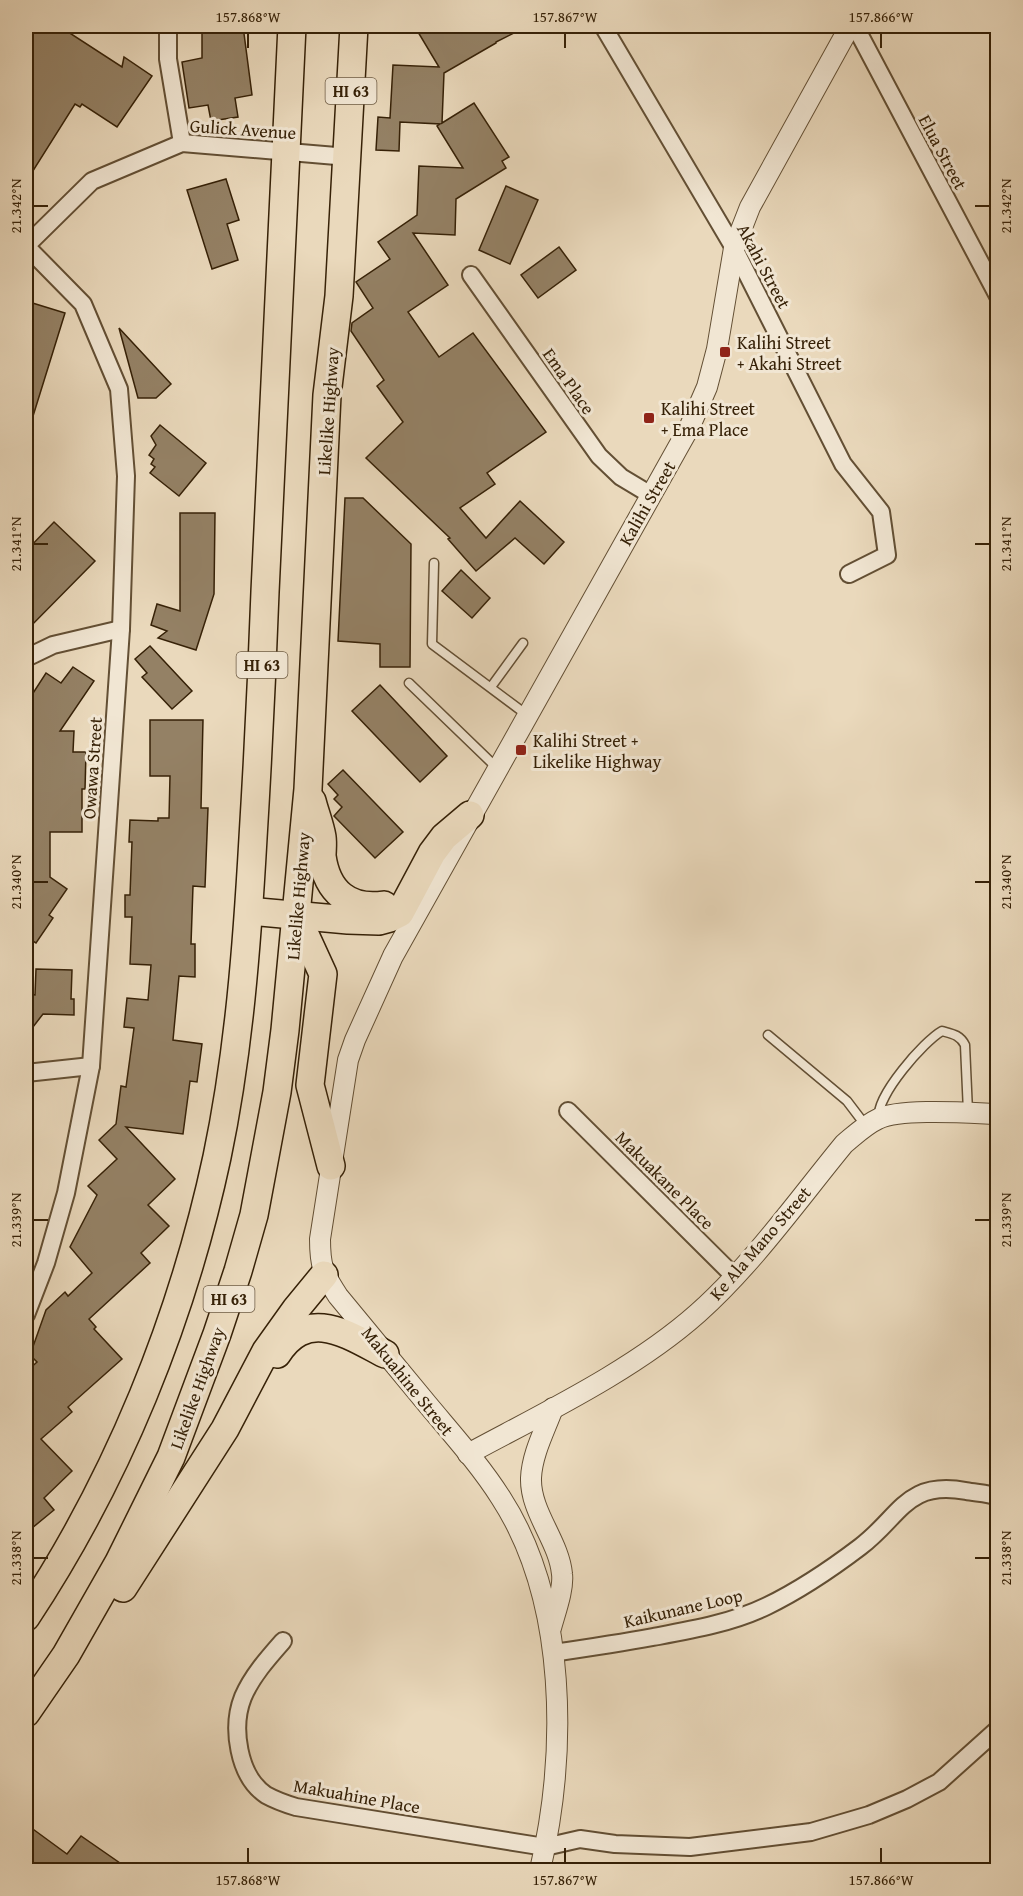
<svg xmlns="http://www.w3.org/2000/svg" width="1023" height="1896" viewBox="0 0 1023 1896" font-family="'Gentium Book Plus',serif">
<rect width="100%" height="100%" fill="#ead9bc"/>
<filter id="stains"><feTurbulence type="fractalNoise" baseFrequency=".00333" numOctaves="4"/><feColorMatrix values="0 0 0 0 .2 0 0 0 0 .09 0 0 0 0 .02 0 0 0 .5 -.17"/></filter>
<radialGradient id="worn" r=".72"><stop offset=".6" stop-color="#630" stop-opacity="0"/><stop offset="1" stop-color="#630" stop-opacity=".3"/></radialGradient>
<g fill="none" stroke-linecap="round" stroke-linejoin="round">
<path stroke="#7d6a4e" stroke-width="6" d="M995,1093L998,1089"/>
</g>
<g fill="#948165" stroke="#362107" stroke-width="1.5">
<path d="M34,26H59L122,67L124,57L152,76L117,127L82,104L80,107L75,104L26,182V37Z"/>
<path d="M202,26H243L252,95L235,98L238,117L211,121L208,105L189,108L182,62L202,58Z"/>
<path d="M429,26H528L496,42V43L444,73L442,123L474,103L509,157L502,161L506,168L456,199L455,235L413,233L448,285L408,312L439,357L473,333L546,432L487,473L495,484L460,508L486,538L520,501L564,542L544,564L515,538L476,571L448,539L450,538L366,458L403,422L377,386L384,380L351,331L352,323L373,308L356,282L390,259L378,242L417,215L419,166L463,168L437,126L440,124L400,122L399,151L376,150L378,117L390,118L393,65L439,67L418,32Z"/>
<path d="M226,179L239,220L227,224L238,260L212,269L187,190Z"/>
<path d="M506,186L538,200L510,264L479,250Z"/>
<path d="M559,247L576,270L538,298L521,275Z"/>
<path d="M26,301L65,313L29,429L26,428Z"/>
<path d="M119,328L171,384L156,398H138Z"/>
<path d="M160,425L206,463L179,496L150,473L155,467L151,464L154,459L149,455L156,445L151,436Z"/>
<path d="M345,498H363L411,544L410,667H380V644L338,641Z"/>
<path d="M180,513H215L214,594L196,650L158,638L167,631L151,625L157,604L180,611Z"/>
<path d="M54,522L95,561L26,631V551Z"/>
<path d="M461,570L490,598L472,618L442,591Z"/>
<path d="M150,646L192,691L172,709L142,677L147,673L135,659Z"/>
<path d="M73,667L94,681L60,731H74L73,752H86L85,789H82V832H50V877L67,889L49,915L53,918L36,943L26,937V851H32V759L26,766V704L46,673L61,683Z"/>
<path d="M380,685L447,756L420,782L352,711Z"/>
<path d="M150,720H203L201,808H208L205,887L193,886L191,944H195V977L179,976L173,1040L202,1044L197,1082L190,1081L183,1134L126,1127L175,1179L148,1205L169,1226L141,1253L150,1263L89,1319L96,1327L94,1329L122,1359L68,1407L72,1412L41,1439L72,1471L44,1498L54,1510L26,1533V1372L37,1362L30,1355L46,1310L65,1292L68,1296L92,1273L70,1247L97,1195L88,1186L117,1159L99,1140L116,1124L121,1086L126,1087L134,1028L124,1027L127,998L148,1000L151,965L130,964L132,917H125V895H130L132,842H129L130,820L158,821V818H169L170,776H150Z"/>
<path d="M343,770L403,832L375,858L334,816L342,807L334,799L338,795L328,784Z"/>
<path d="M36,969L72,970L71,999H74V1015L43,1014L26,1036V994L35,995Z"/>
<path d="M26,1824L67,1854L81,1836L130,1870H26Z"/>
</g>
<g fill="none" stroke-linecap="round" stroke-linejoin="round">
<defs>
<g id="service">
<path d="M434,563L432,644L527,715"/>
<path d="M409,683L497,768"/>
<path d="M491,687L523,643"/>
<path d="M768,1035L847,1101L866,1126"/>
<path d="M879,1117C876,1096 924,1041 942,1031C953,1034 960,1035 965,1045L968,1112"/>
</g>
<g id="minor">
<path d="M168,26V59L182,143"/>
<path d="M603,26L734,248L843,464L881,512L887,555L849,574"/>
<path d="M855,26L998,296"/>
<path d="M26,246L92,181L182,143L348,157"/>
<path d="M471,275L599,456L621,477L651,495"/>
<path d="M26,658L53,645L121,629"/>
<path d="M26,1073L91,1066"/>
<path d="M568,1111L735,1277"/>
<path d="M26,1315L46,1263L66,1193L91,1066L121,629L126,476L119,389L83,304L26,246"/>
<path d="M283,1641C268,1658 252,1676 243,1697C231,1727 238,1776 266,1795C275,1800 286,1804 296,1807L545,1847L580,1839L615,1844L690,1847L811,1832L869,1815L907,1799L939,1782L998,1729"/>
<path d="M553,1653C587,1648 620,1643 653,1637C691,1630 732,1623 767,1606C800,1590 831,1569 860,1547C901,1516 906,1480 966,1491C976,1493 988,1493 998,1497"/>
</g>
<g id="tertiary">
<path d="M468,1454C544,1413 634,1370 698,1313C752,1265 798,1200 844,1144C855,1135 865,1125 878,1119C900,1108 970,1113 998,1114"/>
<path d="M551,1628C555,1613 564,1589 562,1574C559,1541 530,1512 531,1478C532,1454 545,1430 553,1408"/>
<path d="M540,1870C567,1754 568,1602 501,1498C480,1465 453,1435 428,1405C398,1369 368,1332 338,1296C323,1273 320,1266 320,1239L348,1060L355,1040L393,956L690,426L707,387L717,349L734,248L750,207L850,26"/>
</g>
<g id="trunk">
<path d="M312,801C315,813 320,825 322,837C323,844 322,850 322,856C327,892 349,910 384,905"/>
<path d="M249,911L348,920L379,921L390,918L400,913L432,853L444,837L470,815"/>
<path d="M296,915L323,974L310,1085L331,1166"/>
<path d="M277,1354C308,1306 348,1335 385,1354"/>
<path d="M123,1588L225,1429L266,1351L296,1309L324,1275"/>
<path d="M26,1617C118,1478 182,1320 217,1157C239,1052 247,945 253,838C258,756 262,674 265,592C274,403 283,214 292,26"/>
<path d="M26,1713L66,1655L119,1562L171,1457L217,1334L238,1271L254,1215L277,1092L285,1030L308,789L327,395L339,296L354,26"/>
</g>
</defs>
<use href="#service" stroke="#634f34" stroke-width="11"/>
<use href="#minor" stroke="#634f34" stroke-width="20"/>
<use href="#tertiary" stroke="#634f34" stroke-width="22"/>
<use href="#trunk" stroke="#362107" stroke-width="30"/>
<use href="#service" stroke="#f1e6d3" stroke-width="8"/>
<use href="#minor" stroke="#f1e6d3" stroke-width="16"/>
<use href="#tertiary" stroke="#f1e6d3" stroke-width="20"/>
<use href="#trunk" stroke="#ead9bc" stroke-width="27"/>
</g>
<path fill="none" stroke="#362107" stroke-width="2" d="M248,33V48M565,33V48M881,33V48M33,206H48M975,206H990M33,544H48M975,544H990M33,882H48M975,882H990M33,1220H48M975,1220H990M33,1558H48M975,1558H990M248,1848V1863M565,1848V1863M881,1848V1863"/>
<g fill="#8f2418" stroke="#f1e6d3" stroke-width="2">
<rect x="719" y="346" width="12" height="12" rx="3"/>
<rect x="643" y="412" width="12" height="12" rx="3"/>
<rect x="515" y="744" width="12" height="12" rx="3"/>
</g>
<g text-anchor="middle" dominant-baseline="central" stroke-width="6" stroke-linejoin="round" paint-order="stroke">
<g fill="#f1e6d3" stroke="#6e5c44" stroke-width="1.5">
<rect x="325.5" y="78" width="51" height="26" rx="4.5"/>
<rect x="236.5" y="652" width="51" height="26" rx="4.5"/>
<rect x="203.5" y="1286" width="51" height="26" rx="4.5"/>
</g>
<g font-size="16" font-weight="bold" fill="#362107">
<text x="351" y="91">HI 63</text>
<text x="262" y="665">HI 63</text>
<text x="229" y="1299">HI 63</text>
</g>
<g font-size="18" fill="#362107" stroke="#f1e6d3">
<text transform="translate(243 129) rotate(4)">Gulick Avenue</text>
<text transform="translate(943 152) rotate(62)">Elua Street</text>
<text transform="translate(764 266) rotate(62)">Akahi Street</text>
<text transform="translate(569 381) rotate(55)">Ema Place</text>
<text transform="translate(328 411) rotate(-86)">Likelike Highway</text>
<text transform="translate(647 503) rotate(-60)">Kalihi Street</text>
<text transform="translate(92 768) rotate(-86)">Owawa Street</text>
<text transform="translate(298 896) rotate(-85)">Likelike Highway</text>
<text transform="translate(665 1180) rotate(45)">Makuakane Place</text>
<text transform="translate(760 1243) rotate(-49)">Ke Ala Mano Street</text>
<text transform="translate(408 1381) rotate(51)">Makuahine Street</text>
<text transform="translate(197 1388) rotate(-70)">Likelike Highway</text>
<text transform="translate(683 1608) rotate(-13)">Kaikunane Loop</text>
<text transform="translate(357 1796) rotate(10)">Makuahine Place</text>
</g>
<g font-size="18" fill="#362107" stroke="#f1e6d3" text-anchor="start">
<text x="737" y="342">Kalihi Street<tspan x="737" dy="21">+ Akahi Street</tspan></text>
<text x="661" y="408">Kalihi Street<tspan x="661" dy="21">+ Ema Place</tspan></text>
<text x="533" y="740">Kalihi Street +<tspan x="533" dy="21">Likelike Highway</tspan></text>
</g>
</g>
<rect width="1023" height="1896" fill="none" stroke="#ead9bc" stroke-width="66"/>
<rect x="33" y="33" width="957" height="1830" fill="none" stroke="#362107" stroke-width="2"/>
<g font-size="15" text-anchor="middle" fill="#362107">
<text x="248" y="22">157.868°W</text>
<text x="565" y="22">157.867°W</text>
<text x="881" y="22">157.866°W</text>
<text transform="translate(16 206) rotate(-90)" y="5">21.342°N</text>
<text transform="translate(1006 206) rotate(-90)" y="5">21.342°N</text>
<text transform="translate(16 544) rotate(-90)" y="5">21.341°N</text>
<text transform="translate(1006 544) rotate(-90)" y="5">21.341°N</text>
<text transform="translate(16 882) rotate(-90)" y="5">21.340°N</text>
<text transform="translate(1006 882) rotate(-90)" y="5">21.340°N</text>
<text transform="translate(16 1220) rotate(-90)" y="5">21.339°N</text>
<text transform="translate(1006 1220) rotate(-90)" y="5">21.339°N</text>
<text transform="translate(16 1558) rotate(-90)" y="5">21.338°N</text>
<text transform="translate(1006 1558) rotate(-90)" y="5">21.338°N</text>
<text x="248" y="1885">157.868°W</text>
<text x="565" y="1885">157.867°W</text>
<text x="881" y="1885">157.866°W</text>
</g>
<rect width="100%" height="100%" filter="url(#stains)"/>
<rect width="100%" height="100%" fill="url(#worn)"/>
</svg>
